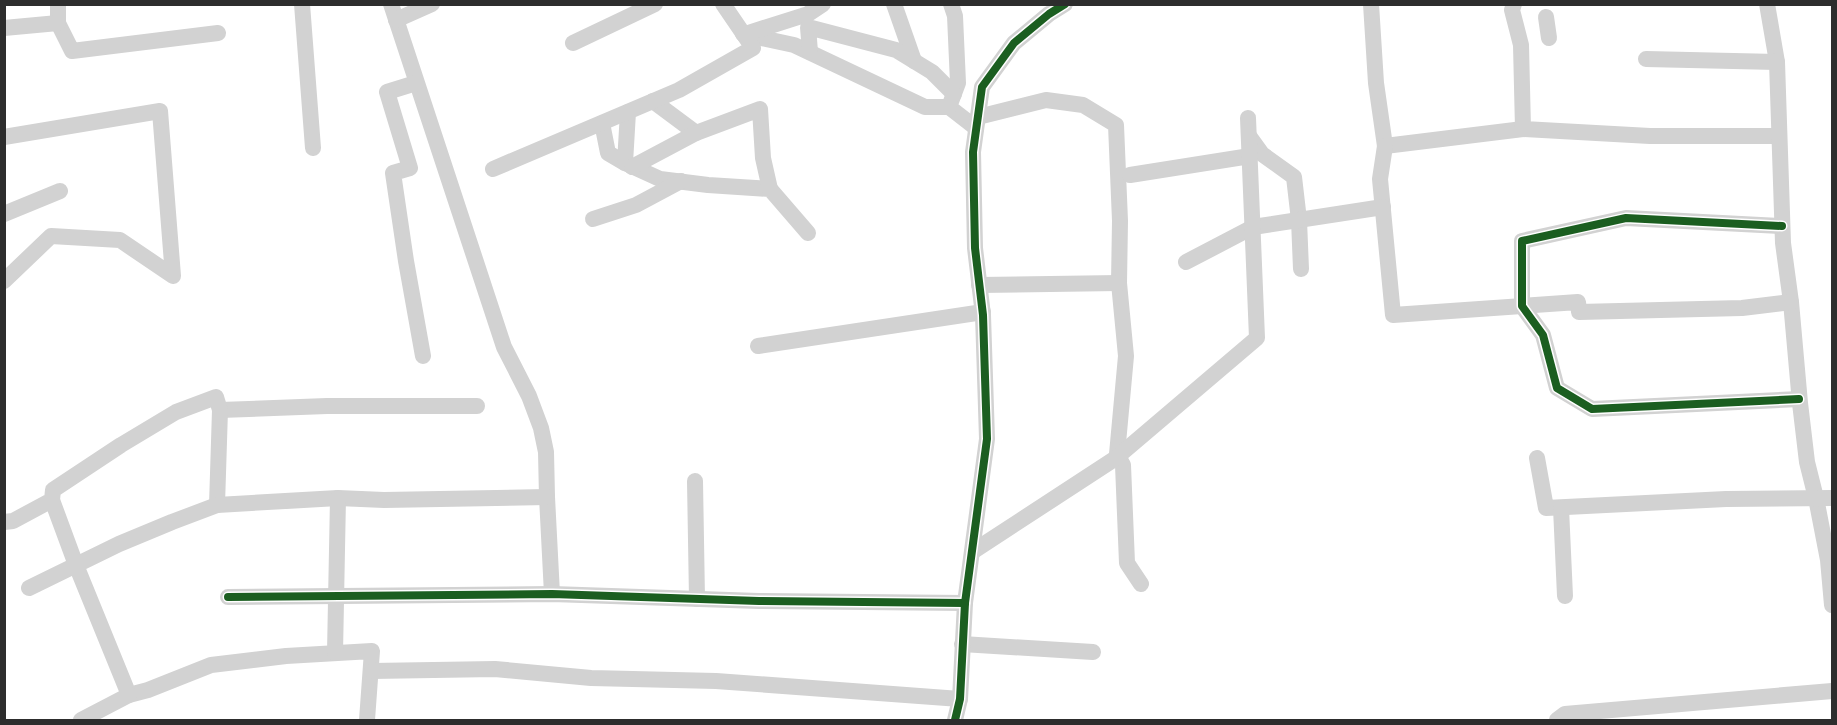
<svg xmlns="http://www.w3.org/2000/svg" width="1837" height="725" viewBox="0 0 1837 725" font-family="Commissioner,sans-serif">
<rect width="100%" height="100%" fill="#fff"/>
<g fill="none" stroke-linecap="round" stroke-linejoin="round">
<g stroke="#d2d2d2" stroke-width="16">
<path d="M58,4V23L72,51L218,33"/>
<path d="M302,4L313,148"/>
<path d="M391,4L504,347L529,396L541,428L546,452L547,497L552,594"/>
<path d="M894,4L914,61"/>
<path d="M951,4L955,16L958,83L949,107L976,128"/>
<path d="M1371,4L1376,83L1385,146L1523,129"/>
<path d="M1514,4L1512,10L1521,45L1523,129L1650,136H1779"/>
<path d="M1767,4L1777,62L1783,243L1791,302L1800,403L1807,462L1816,498L1828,560L1832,605"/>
<path d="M1546,17L1549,38"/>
<path d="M396,20L432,4"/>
<path d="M4,28L58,23"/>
<path d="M743,34L794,45L925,107H949"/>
<path d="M745,34L808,14L823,4"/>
<path d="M573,43L655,4"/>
<path d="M810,52L808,27L896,50L932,72L954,94"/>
<path d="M1646,59L1777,62"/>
<path d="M416,83L387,92L410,168L393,173L406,261L423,356"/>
<path d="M653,101L696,133"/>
<path d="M978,117L1046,100L1083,105L1116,125L1120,221L1119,283L1126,356L1117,454L1123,465L1127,563L1141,584"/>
<path d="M602,123L608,153L625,163L660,179L708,185L770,189L808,233"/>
<path d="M1249,136L1262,154L1294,177L1299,220L1301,269"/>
<path d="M4,137L160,111L173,276L120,240L51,236L4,281"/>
<path d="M1385,146L1380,179L1393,315L1578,302L1579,312L1742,308L1791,302"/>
<path d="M625,163L628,112"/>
<path d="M632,167L696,133L760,109L763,158L770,189"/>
<path d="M493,169L679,90L753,48L723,4"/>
<path d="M1130,175L1250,156"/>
<path d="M4,214L60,191"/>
<path d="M593,219L636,205L681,181"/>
<path d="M1782,226L1626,218L1522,241V306L1543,335L1557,388L1592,409L1799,399"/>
<path d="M1186,262L1253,227L1383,207"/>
<path d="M979,285L1119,283"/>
<path d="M758,346L983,312"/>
<path d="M220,410L327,406H477"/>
<path d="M1537,458L1546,508L1726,499L1832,498"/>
<path d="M695,481L697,599"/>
<path d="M52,500L76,565L129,695L148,690L211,665L286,656L372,651L367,720"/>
<path d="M1561,508L1565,596"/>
<path d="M4,522L13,521L52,500L53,490L121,445L176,412L216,397L220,410L217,505"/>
<path d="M972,552L1116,458L1257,338L1248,118"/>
<path d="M29,588L119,544L172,522L217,505L338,498L384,500L547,497"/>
<path d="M228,597L552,594L759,601L965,603"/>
<path d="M962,644L1093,652"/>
<path d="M335,653L338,498"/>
<path d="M372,671L495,669L591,678L716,681L960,699"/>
<path d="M81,720L129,695"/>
<path d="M955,720L960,699L965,603L987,439L983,315L975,248L973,152L982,87L1014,43L1049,14L1065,4"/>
<path d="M1557,720L1565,714L1832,691"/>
</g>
<defs>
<g id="cycleway">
<path d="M1782,226L1626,218L1522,241V306L1543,335L1557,388L1592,409L1799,399"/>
<path d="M228,597L552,594L759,601L965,603"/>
<path d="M955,720L960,699L965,603L987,439L983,315L975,248L973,152L982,87L1014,43L1049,14L1065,4"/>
</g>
</defs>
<use href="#cycleway" stroke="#fff" stroke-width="11"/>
<use href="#cycleway" stroke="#1b5e20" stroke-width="8"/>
</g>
<rect width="1837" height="725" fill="none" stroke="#2d2d2d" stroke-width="12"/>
</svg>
